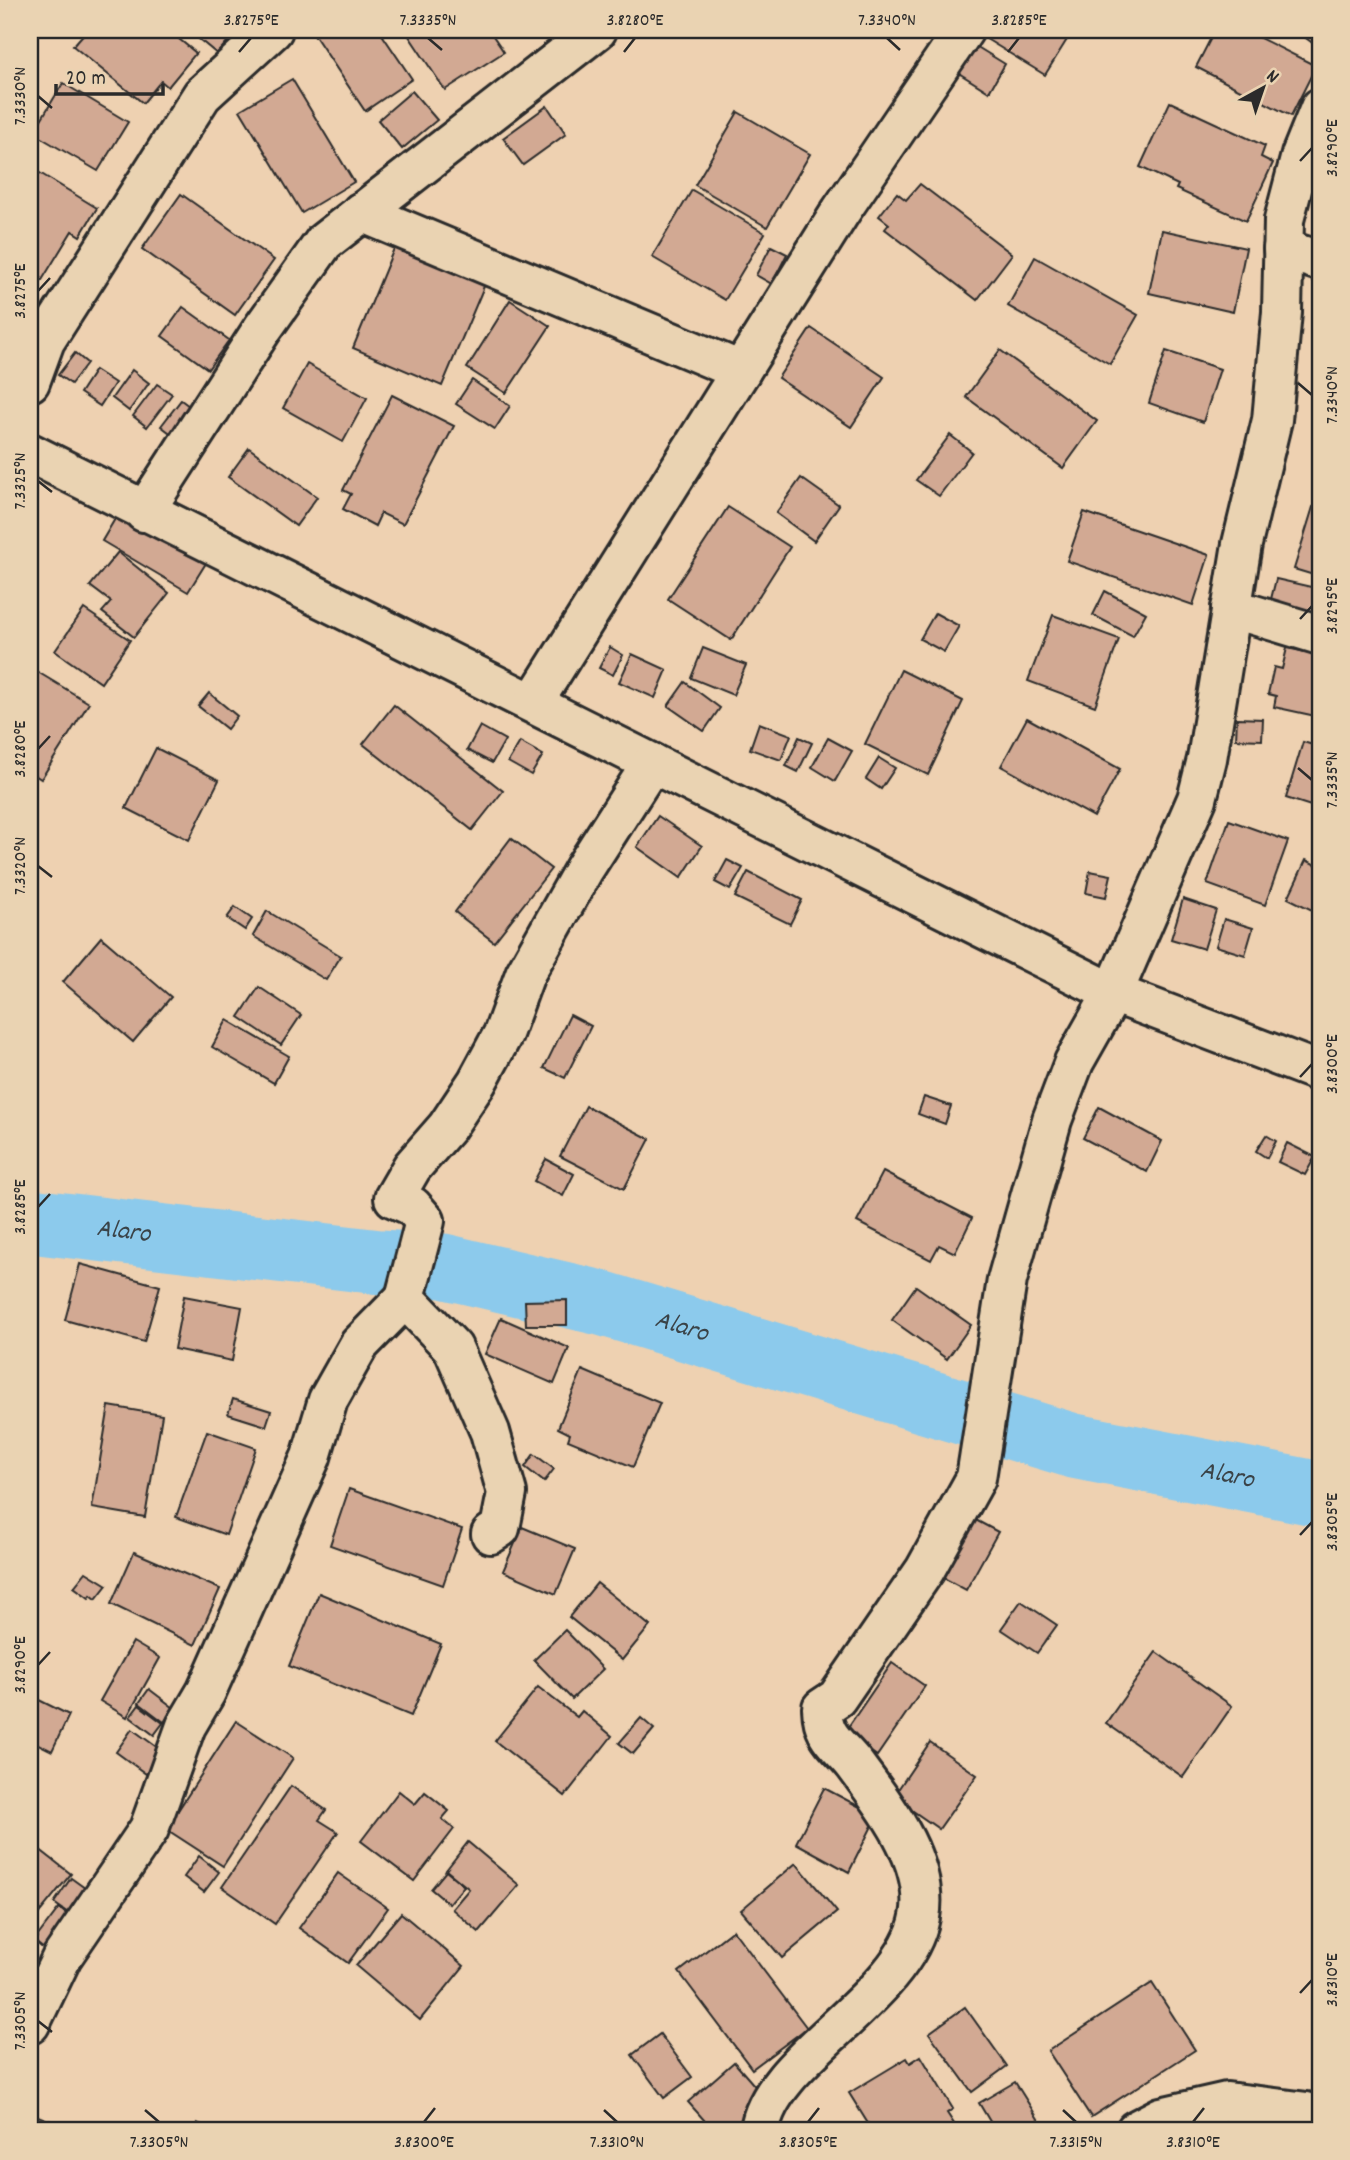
<svg xmlns="http://www.w3.org/2000/svg" width="1350" height="2160" viewBox="0 0 1350 2160" font-family="Dekko,sans-serif">
<rect width="100%" height="100%" fill="#eed1b1"/>
<filter id="ink" filterUnits="userSpaceOnUse"><feTurbulence type="fractalNoise" baseFrequency=".0143" numOctaves="2"/><feDisplacementMap in="SourceGraphic" scale="14" xChannelSelector="R" yChannelSelector="G"/><feConvolveMatrix kernelMatrix="1 2 1 2 8 2 1 2 1" color-interpolation-filters="sRGB"/></filter>
<g filter="url(#ink)">
<g fill="none" stroke-linecap="round" stroke-linejoin="round">
<path stroke="#8ccaec" stroke-width="65" id="s1" d="M30,1221L380,1262L443,1266L601,1303L1074,1446L1320,1494"/>
</g>
<g fill="#d2a993" stroke="#2b2b2b" stroke-width="2">
<path d="M87,30H168L196,53L168,87L161,81L143,103L73,46Z"/>
<path d="M188,30H237L217,54Z"/>
<path d="M311,30H379L412,79L365,111Z"/>
<path d="M405,30H489L504,52L445,90Z"/>
<path d="M987,30H1073L1045,75L983,37Z"/>
<path d="M1215,30H1244L1316,66L1291,116L1196,67Z"/>
<path d="M1295,30H1320V44L1318,47Z"/>
<path d="M966,40L1005,64L989,92L949,67Z"/>
<path d="M292,79L354,182L302,213L240,110Z"/>
<path d="M63,83L128,122L98,171L33,133Z"/>
<path d="M412,91L437,120L402,149L378,120Z"/>
<path d="M1170,102L1265,146L1261,157L1273,163L1246,221L1176,189L1178,185L1140,167Z"/>
<path d="M547,106L566,134L523,165L503,138Z"/>
<path d="M738,112L810,154L767,227L695,185Z"/>
<path d="M30,167L97,208L80,236L72,231L36,290L30,287Z"/>
<path d="M920,184L1012,254L977,300L885,229L889,224L879,216L897,193L906,200Z"/>
<path d="M692,190L765,233L725,300L652,257Z"/>
<path d="M181,194L274,260L235,315L142,249Z"/>
<path d="M1162,230L1246,248L1233,312L1149,293Z"/>
<path d="M395,246L485,284L442,386L353,348Z"/>
<path d="M771,246L787,254L772,284L756,275Z"/>
<path d="M1035,257L1138,315L1110,364L1008,306Z"/>
<path d="M510,300L550,326L506,393L467,368Z"/>
<path d="M183,307L229,340L208,369L162,336Z"/>
<path d="M811,328L884,377L851,427L778,378Z"/>
<path d="M1000,350L1097,421L1063,468L966,397Z"/>
<path d="M1166,351L1220,369L1203,422L1149,403Z"/>
<path d="M75,353L87,363L71,384L58,375Z"/>
<path d="M307,364L367,398L343,442L283,408Z"/>
<path d="M95,370L115,383L100,406L80,393Z"/>
<path d="M132,370L149,383L129,411L112,398Z"/>
<path d="M472,380L510,406L495,429L456,404Z"/>
<path d="M157,384L172,394L147,427L133,416Z"/>
<path d="M392,395L454,426L403,524L381,513L375,526L343,509L351,494L343,490Z"/>
<path d="M181,400L193,409L173,435L161,426Z"/>
<path d="M950,435L972,452L939,496L916,480Z"/>
<path d="M249,448L317,497L296,526L228,477Z"/>
<path d="M801,478L839,505L814,541L776,513Z"/>
<path d="M728,507L790,547L731,640L668,599Z"/>
<path d="M1313,507L1320,509V577L1294,569Z"/>
<path d="M119,512L206,563L188,592L102,541Z"/>
<path d="M1084,512L1209,555L1193,605L1067,561Z"/>
<path d="M118,552L169,593L134,637L102,612L111,602L90,586Z"/>
<path d="M1276,579L1320,589L1316,614L1270,603Z"/>
<path d="M1105,591L1146,613L1133,636L1093,615Z"/>
<path d="M84,609L130,640L101,683L55,651Z"/>
<path d="M935,613L959,626L944,652L920,639Z"/>
<path d="M1053,615L1119,639L1095,706L1028,681Z"/>
<path d="M610,647L623,655L613,675L599,668Z"/>
<path d="M703,648L746,665L733,695L691,678Z"/>
<path d="M1287,648L1320,655V717L1274,707L1276,696L1268,694L1274,667L1282,669Z"/>
<path d="M632,654L667,670L655,698L619,682Z"/>
<path d="M31,668L89,703L41,779L30,772Z"/>
<path d="M901,670L963,701L928,775L865,744Z"/>
<path d="M685,682L720,708L704,731L668,706Z"/>
<path d="M209,693L237,716L227,729L198,706Z"/>
<path d="M394,705L503,791L472,830L363,744Z"/>
<path d="M1027,718L1120,769L1094,817L1001,766Z"/>
<path d="M1237,718L1263,719L1262,740L1236,739Z"/>
<path d="M759,723L791,735L781,760L750,749Z"/>
<path d="M480,726L505,740L492,763L467,750Z"/>
<path d="M799,737L812,743L798,772L786,766Z"/>
<path d="M828,738L852,751L835,781L812,767Z"/>
<path d="M520,742L543,755L531,775L508,762Z"/>
<path d="M1303,742L1320,747V809L1286,798Z"/>
<path d="M156,748L219,780L189,840L126,808Z"/>
<path d="M879,758L895,768L881,789L866,779Z"/>
<path d="M658,816L702,846L681,878L637,847Z"/>
<path d="M1229,820L1288,841L1265,905L1207,884Z"/>
<path d="M511,838L551,869L494,942L455,912Z"/>
<path d="M727,860L743,868L730,890L715,882Z"/>
<path d="M1306,860L1320,867V914L1288,898Z"/>
<path d="M1090,871L1111,875L1106,897L1086,893Z"/>
<path d="M748,872L802,900L790,924L735,897Z"/>
<path d="M1183,899L1216,910L1204,949L1171,939Z"/>
<path d="M235,907L252,919L245,930L227,918Z"/>
<path d="M267,911L341,956L326,980L253,936Z"/>
<path d="M1224,919L1253,928L1245,955L1216,946Z"/>
<path d="M101,937L171,997L133,1042L63,982Z"/>
<path d="M259,987L301,1015L281,1045L239,1017Z"/>
<path d="M570,1015L591,1026L565,1078L544,1068Z"/>
<path d="M227,1020L289,1056L274,1083L212,1047Z"/>
<path d="M924,1097L951,1106L945,1124L918,1114Z"/>
<path d="M586,1106L650,1139L624,1189L560,1156Z"/>
<path d="M1099,1107L1162,1141L1147,1172L1083,1138Z"/>
<path d="M1266,1135L1276,1141L1267,1158L1256,1151Z"/>
<path d="M1287,1143L1315,1157L1305,1175L1278,1162Z"/>
<path d="M546,1159L574,1174L563,1196L534,1181Z"/>
<path d="M883,1172L972,1218L955,1253L939,1245L931,1260L857,1222Z"/>
<path d="M80,1264L160,1286L144,1342L65,1320Z"/>
<path d="M916,1286L971,1325L947,1359L892,1320Z"/>
<path d="M184,1296L242,1307L232,1361L174,1349Z"/>
<path d="M567,1300V1325H526L525,1301Z"/>
<path d="M501,1318L569,1348L554,1384L485,1354Z"/>
<path d="M582,1370L660,1403L633,1467L568,1440L570,1434L558,1428Z"/>
<path d="M233,1399L271,1411L266,1426L228,1414Z"/>
<path d="M109,1406L162,1415L145,1517L92,1508Z"/>
<path d="M207,1431L256,1448L226,1535L176,1517Z"/>
<path d="M534,1454L554,1469L544,1482L525,1467Z"/>
<path d="M349,1489L462,1529L443,1585L330,1545Z"/>
<path d="M972,1518L998,1532L966,1590L940,1576Z"/>
<path d="M522,1527L575,1549L556,1594L503,1571Z"/>
<path d="M134,1552L220,1589L195,1645L111,1604Z"/>
<path d="M86,1572L107,1585L96,1599L91,1595L89,1598L74,1587Z"/>
<path d="M597,1583L650,1626L622,1660L569,1617Z"/>
<path d="M319,1593L441,1644L411,1716L289,1666Z"/>
<path d="M1021,1601L1057,1625L1037,1653L1001,1629Z"/>
<path d="M565,1630L603,1669L572,1699L534,1660Z"/>
<path d="M133,1642L160,1658L127,1717L100,1701Z"/>
<path d="M1156,1652L1232,1706L1183,1777L1106,1723Z"/>
<path d="M892,1663L925,1686L877,1756L844,1733Z"/>
<path d="M538,1687L577,1717L582,1711L612,1736L565,1796L495,1741Z"/>
<path d="M149,1689L174,1708L164,1722L139,1703Z"/>
<path d="M35,1698L69,1715L52,1751L30,1740V1708Z"/>
<path d="M139,1705L163,1723L154,1735L130,1717Z"/>
<path d="M641,1718L654,1729L633,1754L619,1743Z"/>
<path d="M236,1721L293,1758L223,1866L166,1829Z"/>
<path d="M132,1729L162,1751L146,1774L116,1752Z"/>
<path d="M930,1742L977,1775L939,1829L893,1797Z"/>
<path d="M291,1786L326,1810L319,1820L338,1832L275,1924L222,1887Z"/>
<path d="M824,1788L877,1816L849,1872L796,1843Z"/>
<path d="M399,1791L415,1804L425,1792L449,1811L442,1819L454,1829L414,1881L361,1841Z"/>
<path d="M30,1842L71,1874L33,1921L30,1919Z"/>
<path d="M468,1842L519,1885L479,1932L452,1909L469,1889L446,1870Z"/>
<path d="M199,1856L219,1872L204,1892L184,1877Z"/>
<path d="M796,1863L837,1912L782,1958L741,1910Z"/>
<path d="M446,1871L464,1886L449,1904L431,1889Z"/>
<path d="M338,1873L388,1908L348,1963L299,1928Z"/>
<path d="M71,1878L89,1891L71,1915L54,1903Z"/>
<path d="M59,1908L70,1917L45,1950L34,1941Z"/>
<path d="M401,1913L464,1966L420,2020L356,1966Z"/>
<path d="M733,1930L807,2028L752,2069L679,1972Z"/>
<path d="M1152,1983L1195,2050L1091,2117L1048,2051Z"/>
<path d="M965,2007L1007,2066L972,2092L929,2033Z"/>
<path d="M660,2034L692,2077L664,2098L632,2055Z"/>
<path d="M921,2056L953,2109L947,2113L958,2130H872L849,2093L907,2058L910,2063Z"/>
<path d="M734,2062L767,2100L731,2130H713L688,2102Z"/>
<path d="M1015,2082L1045,2130H995L979,2103Z"/>
<path d="M30,2113L74,2130H30Z"/>
<path d="M197,2123L213,2130H194Z"/>
</g>
<g fill="none" stroke-linecap="round" stroke-linejoin="round">
<defs>
<g id="minor">
<path d="M361,212L741,371"/>
<path d="M1283,249L1320,261"/>
<path d="M30,382L45,341L202,95L273,30"/>
<path d="M30,453L1113,993L1320,1072"/>
<path d="M144,512L263,328L324,242L597,30"/>
<path d="M1231,608L1320,635"/>
<path d="M533,703L841,211L964,30"/>
<path d="M405,1298L425,1221L412,1206L394,1198L412,1167L447,1127L477,1082L503,1034L525,974L584,869L652,763"/>
<path d="M30,2024L62,1957L149,1829L186,1726L206,1692L311,1457L328,1400L359,1345L405,1298L453,1348L490,1432L507,1493L500,1528L491,1534"/>
<path d="M760,2130C768,2059 905,1998 920,1917C930,1862 886,1807 855,1765C838,1743 823,1739 822,1708L837,1698L925,1570L976,1478L1007,1280L1052,1120L1074,1062L1113,993L1197,799L1207,759L1242,544L1272,420L1282,312L1284,220L1301,155L1320,108"/>
<path d="M1136,2130L1161,2117L1227,2102L1307,2112L1320,2123"/>
</g>
</defs>
<use href="#minor" stroke="#2b2b2b" stroke-width="44"/>
<use href="#minor" stroke="#ead3b2" stroke-width="38"/>
</g>
</g>
<path fill="none" stroke="#2b2b2b" stroke-width="2.5" d="M428,38L442,50M887,38L900,50M239,52L251,38M624,52L635,38M1008,52L1019,38M38,96L52,108M1300,161L1312,148M38,291L50,278M1298,383L1312,395M38,481L52,492M1300,619L1312,606M38,749L50,736M1298,768L1312,780M38,866L52,877M1300,1077L1312,1064M38,1207L50,1194M1300,1535L1312,1522M38,1665L50,1652M1300,1993L1312,1980M38,2021L52,2032M145,2110L159,2122M604,2110L617,2122M1063,2110L1076,2122M424,2122L435,2108M808,2122L819,2108M1193,2122L1204,2108"/>
<g text-anchor="middle" dominant-baseline="central" stroke-width="5" stroke-linejoin="round" paint-order="stroke">
<g font-size="26" font-style="italic" fill="#3a4348" stroke="#ead3b2">
<text stroke="none"><textPath href="#s1" startOffset="94">Alaro</textPath></text>
<text stroke="none"><textPath href="#s1" startOffset="662">Alaro</textPath></text>
<text stroke="none"><textPath href="#s1" startOffset="1228">Alaro</textPath></text>
</g>
</g>
<rect width="1350" height="2160" fill="none" stroke="#ead3b2" stroke-width="77"/>
<g transform="translate(1263 88) rotate(40)" stroke="#ead3b2" stroke-width="5" paint-order="stroke">
<path d="M0-5L12 26L0 18L-12 26Z" fill="#2b2b2b"/>
<text y="-10" font-size="19" font-weight="bold" text-anchor="middle" fill="#2b2b2b">N</text>
</g>
<path d="M56 84v10h107v-10" fill="none" stroke="#2b2b2b" stroke-width="3.5"/>
<text x="66" y="84" font-size="21" fill="#2b2b2b" stroke="#ead3b2" stroke-width="5" paint-order="stroke">20 m</text>
<rect x="38" y="38" width="1274" height="2084" fill="none" stroke="#2b2b2b" stroke-width="2.5"/>
<g font-size="18" text-anchor="middle" fill="#2b2b2b">
<text x="251" y="25">3.8275°E</text>
<text x="428" y="25">7.3335°N</text>
<text x="635" y="25">3.8280°E</text>
<text x="887" y="25">7.3340°N</text>
<text x="1019" y="25">3.8285°E</text>
<text transform="translate(19 96) rotate(-90)" y="6">7.3330°N</text>
<text transform="translate(1331 148) rotate(-90)" y="6">3.8290°E</text>
<text transform="translate(19 291) rotate(-90)" y="6">3.8275°E</text>
<text transform="translate(1331 395) rotate(-90)" y="6">7.3340°N</text>
<text transform="translate(19 481) rotate(-90)" y="6">7.3325°N</text>
<text transform="translate(1331 606) rotate(-90)" y="6">3.8295°E</text>
<text transform="translate(19 749) rotate(-90)" y="6">3.8280°E</text>
<text transform="translate(1331 780) rotate(-90)" y="6">7.3335°N</text>
<text transform="translate(19 866) rotate(-90)" y="6">7.3320°N</text>
<text transform="translate(1331 1064) rotate(-90)" y="6">3.8300°E</text>
<text transform="translate(19 1207) rotate(-90)" y="6">3.8285°E</text>
<text transform="translate(1331 1522) rotate(-90)" y="6">3.8305°E</text>
<text transform="translate(19 1665) rotate(-90)" y="6">3.8290°E</text>
<text transform="translate(1331 1980) rotate(-90)" y="6">3.8310°E</text>
<text transform="translate(19 2021) rotate(-90)" y="6">7.3305°N</text>
<text x="159" y="2147">7.3305°N</text>
<text x="424" y="2147">3.8300°E</text>
<text x="617" y="2147">7.3310°N</text>
<text x="808" y="2147">3.8305°E</text>
<text x="1076" y="2147">7.3315°N</text>
<text x="1193" y="2147">3.8310°E</text>
</g>
</svg>
